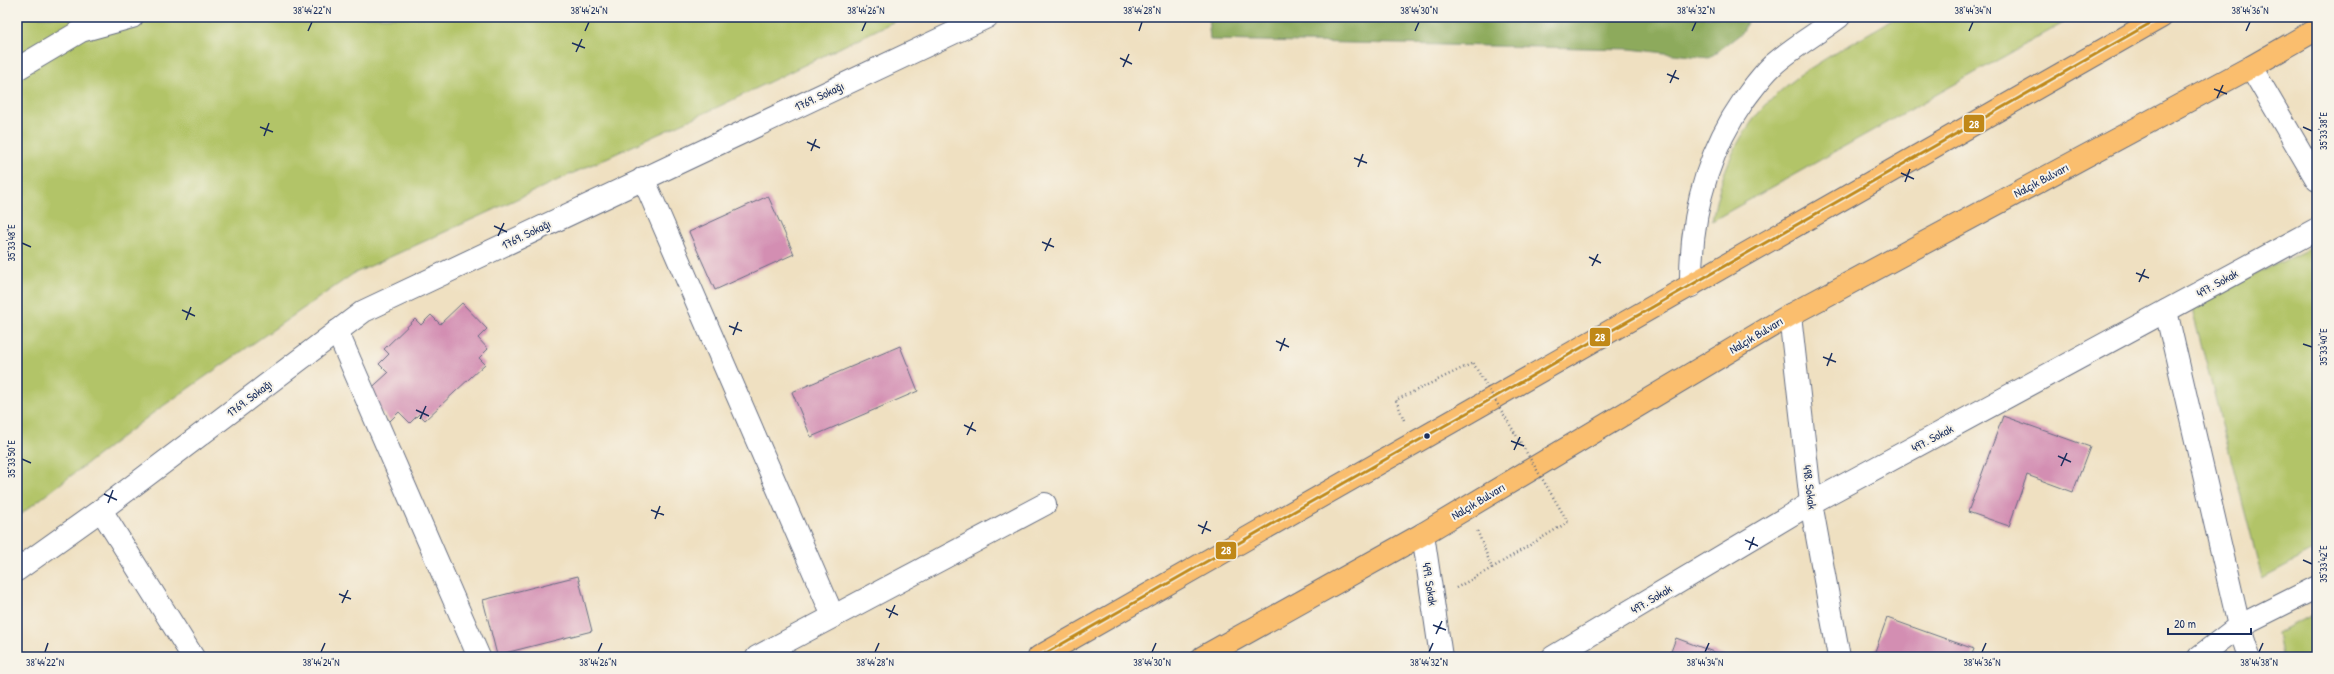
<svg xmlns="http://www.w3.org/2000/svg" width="2334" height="674" viewBox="0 0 2334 674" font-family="'Patrick Hand',sans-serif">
<rect width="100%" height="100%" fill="#f7f3e8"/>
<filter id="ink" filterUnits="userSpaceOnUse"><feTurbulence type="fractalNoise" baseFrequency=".025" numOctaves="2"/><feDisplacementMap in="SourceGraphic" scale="8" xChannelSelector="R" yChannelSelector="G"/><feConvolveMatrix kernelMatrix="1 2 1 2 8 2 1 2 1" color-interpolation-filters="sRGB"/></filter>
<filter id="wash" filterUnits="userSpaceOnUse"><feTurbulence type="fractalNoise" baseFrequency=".012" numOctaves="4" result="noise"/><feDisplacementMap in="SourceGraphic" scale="16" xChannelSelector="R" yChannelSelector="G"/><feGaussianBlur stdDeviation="0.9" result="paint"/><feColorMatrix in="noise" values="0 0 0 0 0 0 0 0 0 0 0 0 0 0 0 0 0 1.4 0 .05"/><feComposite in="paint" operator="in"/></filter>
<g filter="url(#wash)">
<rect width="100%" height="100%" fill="#efe0c1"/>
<g fill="#b2c467" stroke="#667a62">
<path d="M17,17H903L722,105L353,274L153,413L17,517Z"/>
<path d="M1897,17H2074L1712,221C1734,99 1800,74 1897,17Z"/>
<path d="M2317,245V549L2262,578L2191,305Z"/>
<path d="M2317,612V657H2281L2277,633Z"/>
</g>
<path fill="#8daa5c" stroke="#546c5d" d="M1208,17H1749L1743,32L1709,58L1630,49L1210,40Z"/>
<g id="blocks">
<g fill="#d38eb2">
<path d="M768,196L794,254L715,290L689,232Z"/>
<path d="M462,303L487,329L478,338L488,349L479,358L485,364L425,420L419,414L410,423L399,412L390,421L365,394L388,373L379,364L389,354L384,349L415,319L421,325L431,315L440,324Z"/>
<path d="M900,346L918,391L811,437L792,392Z"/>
<path d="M2003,416L2090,447L2073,492L2027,475L2009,526L1968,512Z"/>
<path d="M578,576L592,631L497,655L483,600Z"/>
<path d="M1887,618L1974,649L1971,657H1873Z"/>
<path d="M1676,638L1727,657H1669Z"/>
</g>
</g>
</g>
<g filter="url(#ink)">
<use href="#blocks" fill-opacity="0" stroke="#656d81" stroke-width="1"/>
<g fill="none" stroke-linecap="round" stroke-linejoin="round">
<defs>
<g id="minor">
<path d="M2251,67L2317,180"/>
<path d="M17,69L81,31L132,17"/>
<path d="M643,178L833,616"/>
<path d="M1691,286C1690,219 1705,156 1744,100C1753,88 1762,75 1773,65C1793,47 1818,33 1839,17"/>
<path d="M2166,311L2239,626L2249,657"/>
<path d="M1790,315L1811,503L1839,657"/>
<path d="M337,331L479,657"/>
<path d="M101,510L193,657"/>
<path d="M1423,534L1441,657"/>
<path d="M17,570L101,510L364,311L987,17"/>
<path d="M757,657L1045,504"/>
<path d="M1553,657L1811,503L2317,229"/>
<path d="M2199,657L2239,626L2317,587"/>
</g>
<g id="highway">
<path d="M1039,657L2161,17"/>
<path d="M1203,657L1423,534L1790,315L2251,67L2317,29"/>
</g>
</defs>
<use href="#minor" stroke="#656d81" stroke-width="24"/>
<use href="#highway" stroke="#656d81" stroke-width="24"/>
<g stroke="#656d81" stroke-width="2.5" stroke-dasharray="1 3" stroke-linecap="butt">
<path d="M1404,420L1396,400L1473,363"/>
<path d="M1492,568L1568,522"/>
<path d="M1456,588L1492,568L1477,530"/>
</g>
<use href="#minor" stroke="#fff" stroke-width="22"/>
<use href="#highway" stroke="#fabe6e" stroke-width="22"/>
<path stroke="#656d81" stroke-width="2.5" stroke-dasharray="1 3" stroke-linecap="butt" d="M1473,363L1568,522"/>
<defs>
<path id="bus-1" d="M1039,657L2161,17"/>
</defs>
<use href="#bus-1" stroke="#f7f3e8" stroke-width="6"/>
<use href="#bus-1" stroke="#c08818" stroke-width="3"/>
</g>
</g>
<path fill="none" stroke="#1b2f5e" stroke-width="1.5" d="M308,31L312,22M585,31L589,22M862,31L866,22M1139,31L1142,22M1415,31L1419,22M1692,31L1696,22M1969,31L1973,22M2246,31L2250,22M572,43L585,48M576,52L582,39M1120,58L1132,64M1123,67L1129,54M1667,74L1679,79M1670,83L1676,70M2214,89L2227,94M2217,98L2223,85M260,127L273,132M2303,127L2312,131M264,136L269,123M807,142L820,148M811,151L816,139M1354,158L1367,163M1358,167L1363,154M1901,173L1914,179M1905,182L1910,169M494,226L507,232M498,236L504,223M1042,242L1054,247M22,243L31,247M1045,251L1051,238M1589,257L1601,263M1592,266L1598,254M2136,273L2149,278M2139,282L2145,269M182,310L195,316M186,320L191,307M729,326L742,331M733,335L738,322M1276,341L1289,347M2303,344L2312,347M1280,351L1285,338M1823,357L1836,362M1827,366L1832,353M416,410L429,416M420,419L426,406M964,425L976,431M967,435L973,422M1511,441L1524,446M1514,450L1520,437M2058,456L2071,462M22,459L31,463M2061,466L2067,453M104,494L117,500M108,503L113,490M651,510L664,515M655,519L660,506M1198,525L1211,531M1202,534L1207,521M1745,540L1758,546M1749,550L1754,537M2303,560L2312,564M339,594L351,599M342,603L348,590M886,609L898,615M889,618L895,605M1433,625L1446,630M1436,634L1442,621M45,652L48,643M321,652L325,643M598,652L602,643M875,652L879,643M1152,652L1156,643M1429,652L1433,643M1705,652L1709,643M1982,652L1986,643M2259,652L2263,643"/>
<circle fill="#1b2f5e" stroke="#f7f3e8" stroke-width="1.5" cx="1427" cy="436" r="3.5"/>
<g text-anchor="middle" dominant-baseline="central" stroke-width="4" stroke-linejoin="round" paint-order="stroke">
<g font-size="12" fill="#1b2f5e" stroke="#f7f3e8">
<text transform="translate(819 96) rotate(-25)">1769. Sokağı</text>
<text transform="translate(2041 180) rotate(-28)">Nalçık Bulvarı</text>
<text transform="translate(526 234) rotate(-26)">1769. Sokağı</text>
<text transform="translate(2217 283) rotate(-29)">497. Sokak</text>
<text transform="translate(1756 335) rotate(-31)">Nalçık Bulvarı</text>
<text transform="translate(249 398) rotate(-37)">1769. Sokağı</text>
<text transform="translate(1932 438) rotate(-28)">497. Sokak</text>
<text transform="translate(1810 487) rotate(83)">498. Sokak</text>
<text transform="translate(1478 501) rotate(-31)">Nalçık Bulvarı</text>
<text transform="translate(1430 584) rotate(81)">499. Sokak</text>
<text transform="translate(1651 599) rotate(-31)">497. Sokak</text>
</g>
</g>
<g stroke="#f7f3e8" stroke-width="1.5">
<rect x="1963" y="114" width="22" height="19" rx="4" fill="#c08818"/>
<rect x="1589" y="327" width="22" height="20" rx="4" fill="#c08818"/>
<rect x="1215" y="541" width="22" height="19" rx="4" fill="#c08818"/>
</g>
<g font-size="11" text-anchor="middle" font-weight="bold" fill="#fff">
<text x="1974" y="128">28</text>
<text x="1600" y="341">28</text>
<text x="1226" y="554">28</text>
</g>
<rect width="2334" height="674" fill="none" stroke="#f7f3e8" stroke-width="44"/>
<path d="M2168 628v6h83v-6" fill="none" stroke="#1b2f5e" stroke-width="2"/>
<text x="2174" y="628" font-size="12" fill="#1b2f5e" stroke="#f7f3e8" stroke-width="3" paint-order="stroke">20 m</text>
<rect x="22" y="22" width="2290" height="630" fill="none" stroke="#1b2f5e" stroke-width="1.5"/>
<g font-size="10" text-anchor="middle" fill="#1b2f5e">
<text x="312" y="14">38°44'22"N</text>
<text x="589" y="14">38°44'24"N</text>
<text x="866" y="14">38°44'26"N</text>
<text x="1142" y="14">38°44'28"N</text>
<text x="1419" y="14">38°44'30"N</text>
<text x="1696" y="14">38°44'32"N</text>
<text x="1973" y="14">38°44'34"N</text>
<text x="2250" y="14">38°44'36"N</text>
<text transform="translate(2323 131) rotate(-90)" y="4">35°33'38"E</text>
<text transform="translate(11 243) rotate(-90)" y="4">35°33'48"E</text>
<text transform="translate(2323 347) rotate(-90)" y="4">35°33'40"E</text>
<text transform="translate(11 459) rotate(-90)" y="4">35°33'50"E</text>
<text transform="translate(2323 564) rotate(-90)" y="4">35°33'42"E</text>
<text x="45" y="666">38°44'22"N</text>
<text x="321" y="666">38°44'24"N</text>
<text x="598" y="666">38°44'26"N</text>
<text x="875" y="666">38°44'28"N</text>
<text x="1152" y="666">38°44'30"N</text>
<text x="1429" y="666">38°44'32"N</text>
<text x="1705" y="666">38°44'34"N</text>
<text x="1982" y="666">38°44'36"N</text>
<text x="2259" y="666">38°44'38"N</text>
</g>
</svg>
